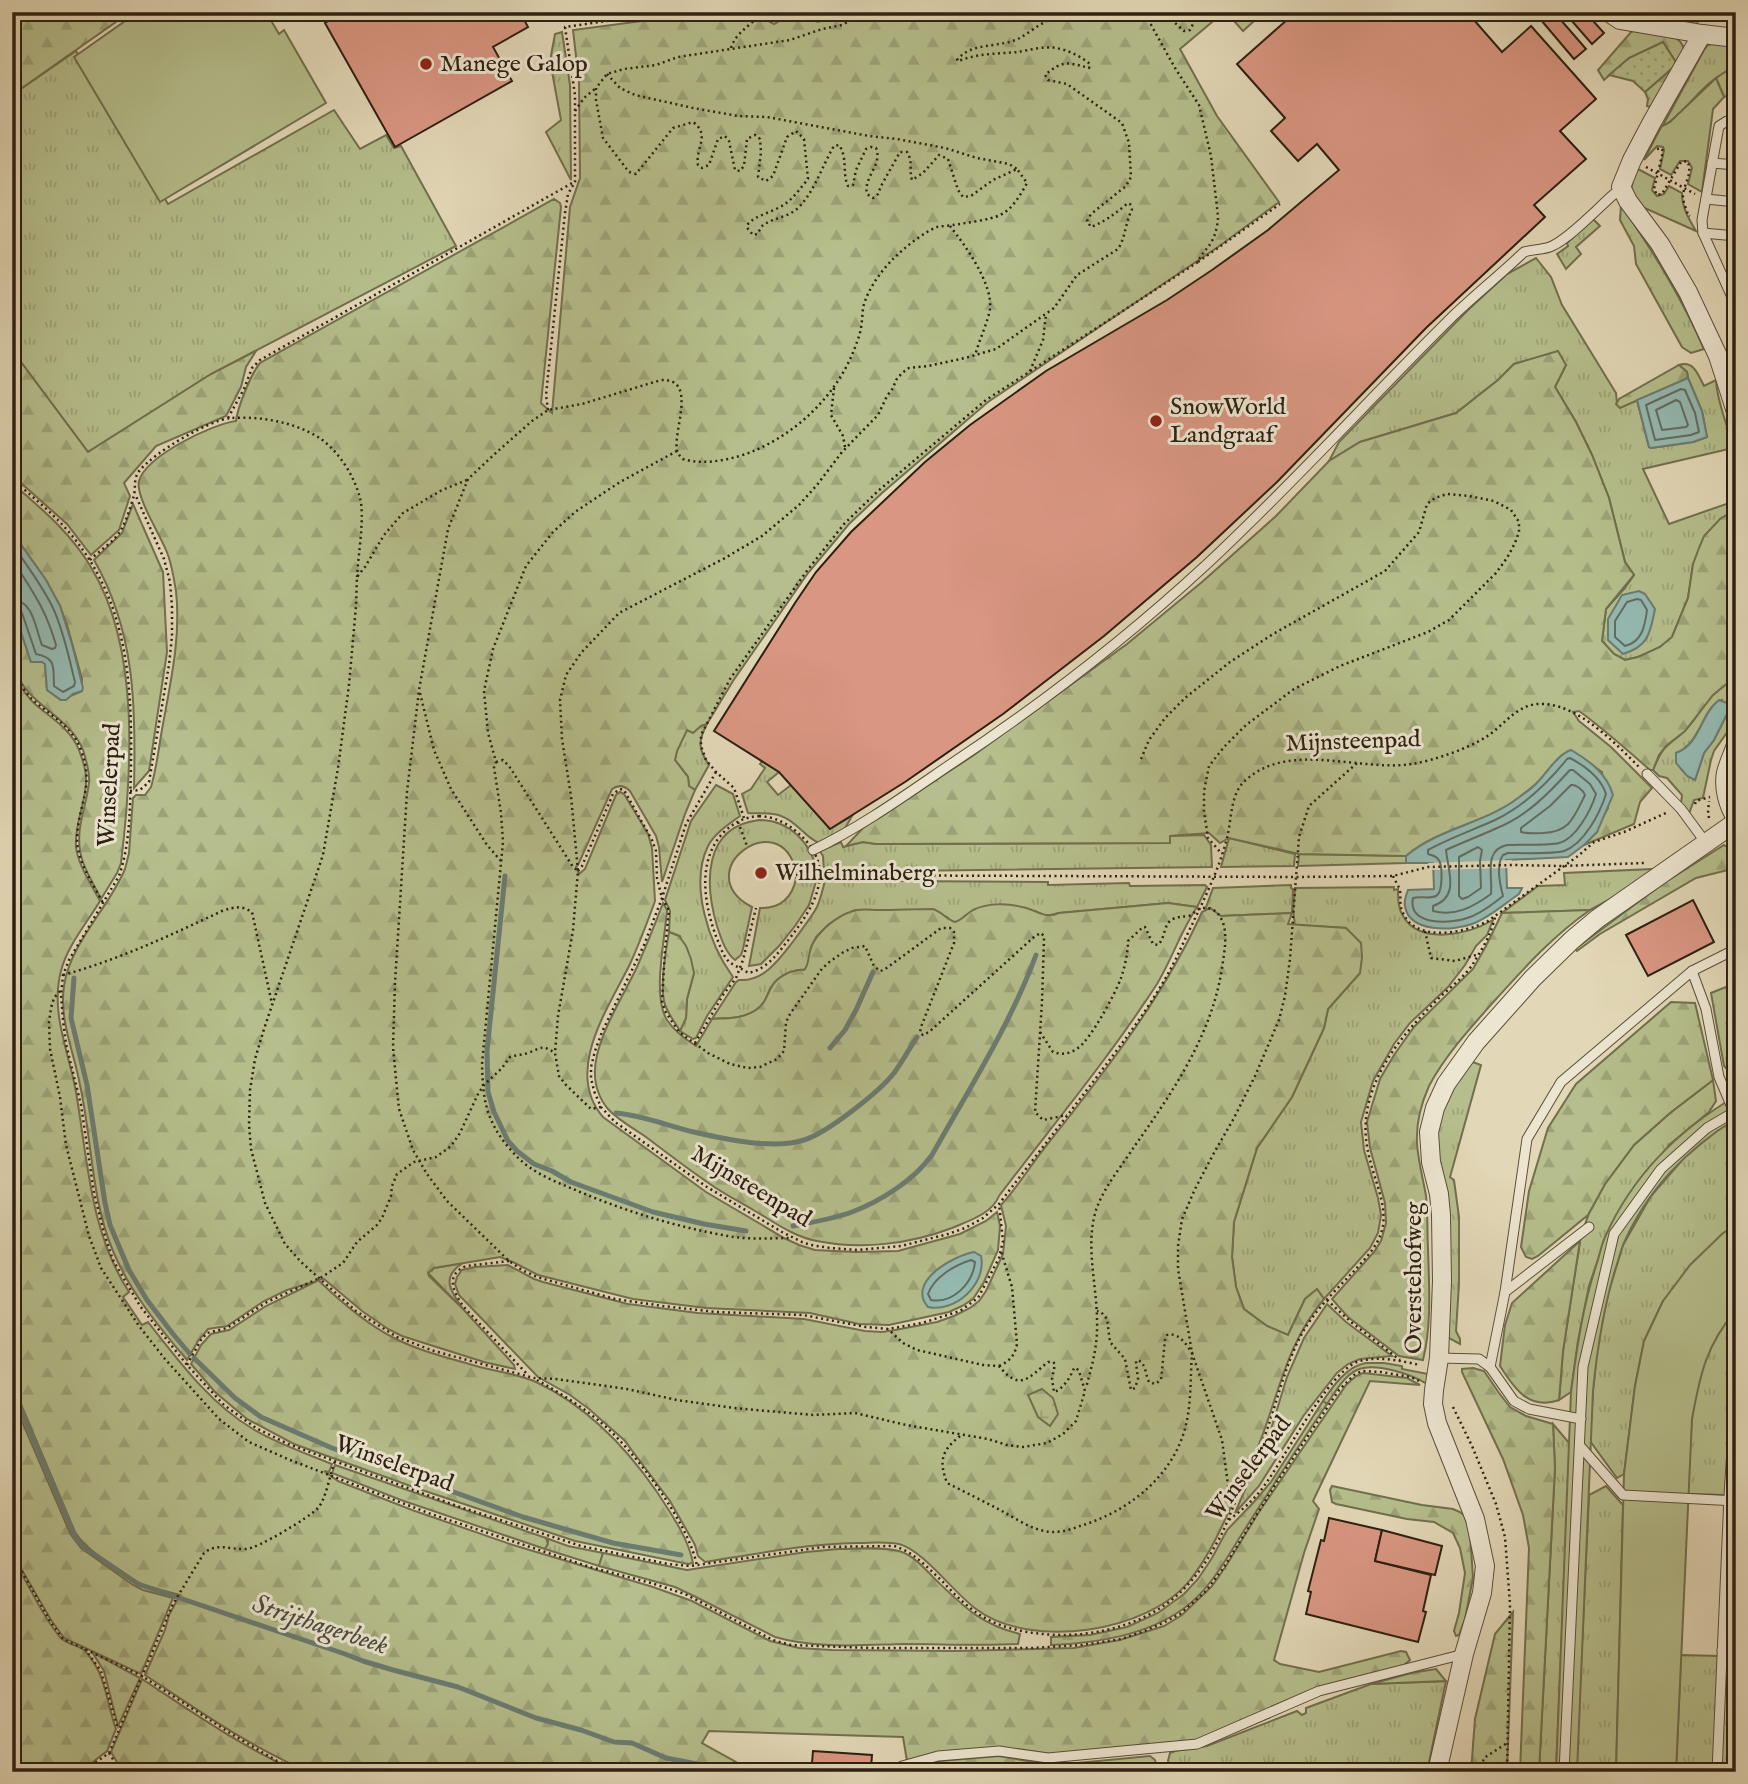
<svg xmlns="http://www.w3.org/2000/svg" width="1748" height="1784" viewBox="0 0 1748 1784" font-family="'IM FELL English',serif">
<defs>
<pattern id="grass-tufts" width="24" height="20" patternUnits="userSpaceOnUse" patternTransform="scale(1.75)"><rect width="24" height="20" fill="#b5be8c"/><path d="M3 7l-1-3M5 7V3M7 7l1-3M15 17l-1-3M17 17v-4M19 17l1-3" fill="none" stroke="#9ca378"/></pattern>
<pattern id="forest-firs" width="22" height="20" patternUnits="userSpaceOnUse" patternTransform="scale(1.75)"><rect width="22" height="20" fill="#b5be8c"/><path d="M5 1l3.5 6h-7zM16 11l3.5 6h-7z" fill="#9ca378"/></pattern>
<pattern id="wetland-marsh" width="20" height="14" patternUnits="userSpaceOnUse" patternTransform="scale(1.75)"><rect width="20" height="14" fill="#b5be8c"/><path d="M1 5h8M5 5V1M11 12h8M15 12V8" fill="none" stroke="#9ca378"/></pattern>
<pattern id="park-dots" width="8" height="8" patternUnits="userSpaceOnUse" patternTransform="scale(1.75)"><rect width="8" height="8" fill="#b5be8c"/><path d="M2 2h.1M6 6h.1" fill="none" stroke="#9ca378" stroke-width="1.8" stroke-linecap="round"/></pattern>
</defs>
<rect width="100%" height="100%" fill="#e2d7b6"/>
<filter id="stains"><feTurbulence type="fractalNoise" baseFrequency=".00286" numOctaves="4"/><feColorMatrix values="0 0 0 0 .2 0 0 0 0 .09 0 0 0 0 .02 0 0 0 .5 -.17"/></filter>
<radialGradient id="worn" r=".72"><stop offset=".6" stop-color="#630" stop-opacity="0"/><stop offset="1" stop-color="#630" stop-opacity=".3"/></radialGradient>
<g fill="url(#grass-tufts)" stroke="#716f4e" stroke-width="2" fill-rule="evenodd">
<path d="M562,32L570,85L571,180L546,132L561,120L550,61L555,34Z"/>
<path d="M1715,43L1736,47V69C1704,76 1689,112 1662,127L1704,50L1708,45Z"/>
<path d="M76,51L168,204L334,110L360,149L386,135L394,148L401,146L456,246L211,374L88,452L12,350V95Z"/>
<path d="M1621,205C1654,253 1681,296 1704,349L1691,353L1682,347L1636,264L1634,246L1620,220Z"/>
<path d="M1593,219L1600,226L1576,247L1581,254L1566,269L1557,254L1568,246L1567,243Z"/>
<path d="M1536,258L1551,277L1562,305L1616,393L1617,404L1620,407L1637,400L1649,447L1651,448L1693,442L1707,437L1702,411L1688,378L1687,372L1679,365C1694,360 1698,375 1704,386L1716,380C1717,403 1728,425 1733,448L1643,469L1669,524L1729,503L1730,513L1720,519L1693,564L1688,598L1672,637L1660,647L1648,653L1638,657L1625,660L1614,654L1602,641L1606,609L1625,588L1634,575L1625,562L1609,498L1592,455L1576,422L1555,387L1566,365L1533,359L1514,364L1498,380L1456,413L1360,442L1329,461L1339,442L1468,310L1507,274Z"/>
<path d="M1736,667V694L1728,731L1714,751L1711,760L1703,798L1694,800L1689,814L1681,803L1682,795L1667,778L1659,776L1653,770C1657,761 1660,752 1667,746C1674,739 1682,735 1688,727C1697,718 1702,706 1712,696C1721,687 1733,680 1736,667ZM1722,700L1728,712L1714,740L1704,753L1695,780C1681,772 1679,768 1676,753C1701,744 1703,705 1722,700Z"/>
<path d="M707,724C698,741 698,749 709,765L695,790L689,786L688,777L675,760C676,749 681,739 687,730Z"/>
<path d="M762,761L779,772L767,782L778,795L791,785L830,829L852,816L844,830L822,844C808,841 797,821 781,816C771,812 759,814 748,813L742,794L751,789L765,768L760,764Z"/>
<path d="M716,785L733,794L740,816C729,824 715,833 708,846C689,885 709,944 733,977L707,1016L696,1038L693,1039L680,1031L686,1018L687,999L694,973L680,936L669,932L670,911L665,900L691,821Z"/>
<path d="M759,820C789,820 812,843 817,872H796C781,802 686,872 752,907L743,949L741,955L735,960C725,952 721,938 717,926C705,885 702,827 759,820Z"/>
<path d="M1204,835L1211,845L1212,867L824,872L823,856L820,851L841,842L843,847L863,842L876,844L1169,843L1170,836Z"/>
<path d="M1229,838L1295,854L1294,866L1221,867Z"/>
<path d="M1299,854L1406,856V863L1298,866Z"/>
<path d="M1654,869L1616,896L1590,910L1502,913L1538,886L1565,885L1564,873Z"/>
<path d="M796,878H817L809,905L795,926L779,946L761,964L749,966L760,908C780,909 793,897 796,878Z"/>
<path d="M893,879V881L1048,882V885L1129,883L1130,886L1205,885L1207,887L1197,907L1168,903L1059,913L1046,916L1035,911L966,915C961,921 953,926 947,917L855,910L829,924L816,937L808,968L804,970C798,969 795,971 788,974C763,984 773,998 756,1010C743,1019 727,1018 712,1019L736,982L739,980C765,982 781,957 795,939C802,929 811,918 817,907C821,898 823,889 825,880Z"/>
<path d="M1291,885V888L1293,889L1292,913L1220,916L1210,908L1205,910L1213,888Z"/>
<path d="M1394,887V890L1398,889C1398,899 1398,908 1403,916C1420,946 1469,934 1493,920L1487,935L1476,946L1465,965L1448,987L1410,1023L1394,1044L1373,1081L1361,1122L1364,1150L1378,1198L1381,1215L1378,1233L1370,1248L1324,1299L1317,1290L1305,1299L1288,1335L1267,1326L1244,1309L1236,1287L1232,1257L1234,1222L1257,1148L1292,1097L1324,1028L1328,1009L1360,973L1346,928L1295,925L1293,911L1295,888Z"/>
<path d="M1736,983V1079L1724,1066L1711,993Z"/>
<path d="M1470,1061L1481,1065L1450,1177L1454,1180L1459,1217V1284L1456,1331L1460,1339V1344L1447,1337L1443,1175L1437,1148V1134L1439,1121L1450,1090Z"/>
<path d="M1713,1080L1716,1101L1709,1112L1669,1145L1606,1236L1589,1286L1578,1341L1571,1392L1559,1400L1563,1351L1580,1241L1588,1215L1605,1184L1634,1145L1670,1113Z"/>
<path d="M1736,1119V1225L1722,1234L1663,1301L1644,1341L1635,1386L1624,1474L1617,1478L1590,1441L1593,1391L1598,1343L1608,1294L1623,1245L1651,1196L1684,1158L1720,1128Z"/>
<path d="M463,1263C440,1277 451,1292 463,1309L428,1273L434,1268Z"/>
<path d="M1327,1304L1346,1322L1392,1356L1360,1359L1348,1364L1337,1373L1304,1415L1259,1486L1235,1513L1271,1429L1287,1377L1304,1338Z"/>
<path d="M1736,1310V1423L1729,1447L1725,1495L1688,1494C1690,1439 1689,1374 1722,1327C1726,1321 1731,1316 1736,1310Z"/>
<path d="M1366,1363H1384L1402,1366V1369L1428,1374L1427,1384C1411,1374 1375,1362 1357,1370C1344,1376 1335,1392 1327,1404L1323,1401C1333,1386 1347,1366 1366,1363Z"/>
<path d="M1553,1424L1570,1444L1556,1772H1539L1555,1468Z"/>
<path d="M1606,1486L1623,1505L1616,1772H1576L1589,1495Z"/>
<path d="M1732,1505L1736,1506V1645L1726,1644Z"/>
<path d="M546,1538L568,1546L603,1553L599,1566L545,1549L548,1541Z"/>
<path d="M1681,1655L1719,1656L1715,1772H1676Z"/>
<path d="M1725,1657H1736V1772H1720Z"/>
<path d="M1446,1681L1427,1772H1171L1168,1761L1170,1753L1175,1751L1207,1746L1297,1711L1302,1715L1306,1713V1708L1371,1684Z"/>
</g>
<g fill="url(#forest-firs)" stroke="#716f4e" stroke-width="2">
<path d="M23,12H130L12,95V18Z"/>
<path d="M711,12H751L774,24L786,17L789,12H807L811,19L818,22L847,12H1224L1180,49L1217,116L1279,202L1218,247L988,402L882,493L849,524L808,573L733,681L707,724L701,726L693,733L687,730L677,751L675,760L688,777L689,786L695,790L685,814L662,882L659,847L656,836L630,791C625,786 619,784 612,789L578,865L576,867L579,874L585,869L616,795L620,792L624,794L648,834L652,848L655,901C647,923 639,945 629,966C607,1010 564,1072 603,1117L706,1192L784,1238L799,1245L815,1250L856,1252L898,1251L960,1234L986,1221L997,1212L1000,1226L998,1250L984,1282L973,1299L962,1306L949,1312L889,1325L859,1324L810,1313L706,1308L633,1299L538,1275L515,1263L500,1257L434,1268L428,1273L429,1276L463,1309L514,1365L515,1369L484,1362L402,1336L388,1329L362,1311L324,1279L318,1280C341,1302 366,1324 394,1338C417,1350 445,1357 469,1364C491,1371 516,1373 536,1382C587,1406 626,1447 657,1492C671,1514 688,1537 693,1563L688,1564L575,1541L419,1489L294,1444L247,1419L215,1392L191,1364L201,1345L211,1334L229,1330L266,1306L317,1281L287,1290L264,1301L227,1326L208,1329L198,1341L187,1360C159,1327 130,1292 113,1251C91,1199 92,1139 80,1085C74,1052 59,1020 64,986C70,943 109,908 125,869L129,853L133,798L136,795H145L151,787C157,767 159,745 163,724C171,680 181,636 176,591C174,579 172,566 168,555C162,537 135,497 139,481C146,456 212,424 236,421C238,406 251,374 260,363L554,199L560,203L561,207L541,403L552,413L570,207L580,178L579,82L573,30Z"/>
<path d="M1226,12H1264L1243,31Z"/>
<path d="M1628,12H1685L1698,21L1697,24L1629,14Z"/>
<path d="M1638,29C1656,33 1694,33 1681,61L1654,108L1647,106L1648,99L1645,92L1677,64L1663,42L1629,58L1604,80L1598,70L1631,32Z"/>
<path d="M1736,69V93L1724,97L1716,78L1725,72Z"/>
<path d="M12,350L88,452L211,374L256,351L246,367L241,387L226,416L156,446L124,483L130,496L119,530L91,555L67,524L12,475Z"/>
<path d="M1558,351L1566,365L1555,387L1576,422L1592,455L1609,498L1625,562L1634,575L1606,609L1602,641L1614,654L1625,660L1638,657L1660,647L1672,637L1688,598L1693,564L1699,548L1704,536L1720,519L1730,513L1727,484L1732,481L1736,483V667L1735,673L1729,682L1713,695L1685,731L1666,746L1659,755L1653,770H1650C1627,750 1604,729 1579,711L1573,712L1579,721L1611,747L1652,788L1640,802L1634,824L1584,845L1597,832L1600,822L1608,808L1602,772L1571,750C1557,755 1547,773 1536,784C1529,790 1522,795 1514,801C1481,824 1438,829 1406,856L1299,854L1229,838L1220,843L1209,833L1170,836V843L876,844L863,842L846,846L863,828L974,755L1127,644L1202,582L1276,516L1329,461L1360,442L1456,413L1498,380L1514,364Z"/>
<path d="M1679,365L1687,372L1688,378L1620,408L1616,404L1619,399Z"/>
<path d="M12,483C42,509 72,534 92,569C140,649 132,773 121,863L117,873L101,899C94,884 82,867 80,850C76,826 87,805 89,782C90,772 86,760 83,750C68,712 20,705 12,659C10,644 12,621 12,605L31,662H42L45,664L47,690L61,700L82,691V679L67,625L60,606L46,580L12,532Z"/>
<path d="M133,504L163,572L167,652L149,771L134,788C136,707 135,631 94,560L122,533Z"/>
<path d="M18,682C23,690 28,698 35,704C51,718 71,729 79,750C82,758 86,768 86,777C88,798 74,823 76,847C78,865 91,884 100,901C87,923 67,946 61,971C50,1012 69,1053 76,1092C88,1162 90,1232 129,1292L123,1297L142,1325L148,1322C178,1360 210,1404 253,1429C278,1444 305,1453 332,1464L329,1472L324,1471L338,1481L412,1510L513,1545L653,1587L692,1601L770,1641L799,1648L832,1650L955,1651L1074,1648L1120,1640L1164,1626L1182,1615L1212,1586L1226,1566L1257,1515L1346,1385L1356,1376L1363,1373L1407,1378L1420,1385L1370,1381L1313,1501L1319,1509L1304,1553L1274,1660L1280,1664L1319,1672L1401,1651L1406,1652L1410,1660L1403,1666L1317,1688L1197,1740L1049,1755L1000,1747L907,1761L903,1737L709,1731L702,1743L754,1772H309C250,1747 198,1710 145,1675L165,1630L169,1615L180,1595C168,1592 156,1589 144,1585C126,1578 84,1548 75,1532L12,1383V685Z"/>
<path d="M1724,845L1736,852V868L1696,878L1600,934L1577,951L1575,949L1664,883Z"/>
<path d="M663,903L667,910C665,939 652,996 667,1020C674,1031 685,1039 696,1046L712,1019C727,1018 743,1019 756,1010C772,999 765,983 788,973C794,971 798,969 804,970C811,964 806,949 817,937C826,925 842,913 857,910C864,909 872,910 879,910C897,910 915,909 933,909C942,912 946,919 955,922C962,920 966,914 973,910C987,903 1007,903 1022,907C1036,909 1044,920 1059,913L1168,903L1197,907C1181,931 1172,959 1157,984C1109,1058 1052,1126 999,1196C992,1214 968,1221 952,1228C910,1244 861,1250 817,1241C794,1237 774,1222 755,1211C740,1202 724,1194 710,1184C688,1169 667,1153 646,1137C633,1128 618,1120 608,1109C600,1100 595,1086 595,1075C593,1042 623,997 637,967C646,946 655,925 663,903Z"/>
<path d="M1210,908L1221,916L1292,913L1288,924L1346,928L1361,943L1362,957L1360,973L1328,1009L1324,1028L1292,1097L1257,1148L1234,1222L1232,1257L1236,1287L1244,1309L1267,1326L1288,1335L1305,1299L1317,1289L1324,1299C1290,1340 1282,1380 1265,1428C1259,1447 1250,1464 1242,1482C1227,1515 1213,1551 1190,1580C1148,1633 1030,1650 976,1609C954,1593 923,1550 899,1544C886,1541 870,1543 857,1543C806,1544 755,1554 705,1562L698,1556L695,1545L670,1501L624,1440L589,1409L570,1395L538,1377L459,1295L455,1284L457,1277L462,1270L475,1267L508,1265L534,1279L543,1282L628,1304L698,1313L804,1319L865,1331L882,1332L895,1330L937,1322L954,1316L970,1308L979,1301L986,1291L1003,1254L1006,1226L1001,1205C1019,1186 1033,1161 1050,1141C1107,1069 1164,996 1202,912Z"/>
<path d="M1590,910C1554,935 1526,966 1497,998C1473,1025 1446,1054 1429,1086C1421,1104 1416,1124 1417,1143C1418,1161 1423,1178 1426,1196C1428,1212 1427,1231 1428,1248C1429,1284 1432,1324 1423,1360L1399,1356L1348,1317L1332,1299L1374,1252L1381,1241L1386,1223L1385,1203L1370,1148L1367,1122L1380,1079L1394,1055L1414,1027L1473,969L1486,946L1502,913Z"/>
<path d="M669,932L679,936L686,946L691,959L694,973L687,999L686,1018L680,1031C675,1022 666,1012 664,1001C660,982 666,951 669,932Z"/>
<path d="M1671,1002L1695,1003L1713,1080L1670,1113L1634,1145L1605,1184L1588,1215L1538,1256L1532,1259L1526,1257L1521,1247L1529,1191L1548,1128L1576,1084Z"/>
<path d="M1580,1241L1563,1351L1559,1400C1529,1411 1514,1388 1500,1366L1505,1325L1512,1303Z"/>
<path d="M1473,1368L1484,1371L1499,1393L1510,1407L1526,1416L1553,1424L1555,1468L1539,1772H1520L1529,1548L1523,1515L1503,1459L1462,1372V1369Z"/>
<path d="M12,1398L67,1526L71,1535L81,1548L133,1585L143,1590L173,1598L141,1674L64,1638L51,1620L22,1570L12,1557Z"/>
<path d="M1323,1401L1327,1404C1299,1445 1272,1487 1245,1529C1227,1557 1211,1589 1183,1609C1145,1636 1096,1643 1051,1645V1637L1090,1635L1127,1627L1158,1613L1184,1594L1198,1579L1212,1558L1227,1530L1253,1503L1271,1482Z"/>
<path d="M335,1465L546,1538L548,1544L545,1549L401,1500L332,1473Z"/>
<path d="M1332,1486L1422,1505L1453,1509L1460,1512L1465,1516L1470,1534L1473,1578L1465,1619L1459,1635L1456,1636L1454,1631L1459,1613L1465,1573L1460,1548L1453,1533L1434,1522L1407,1519L1336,1504L1332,1502L1330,1490Z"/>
<path d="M838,1549C854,1549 888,1546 902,1552C915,1557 926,1570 935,1579C964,1607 980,1624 1020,1634L1018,1644C980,1646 942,1644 904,1644C862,1645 816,1649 775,1637L696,1597L675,1587L599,1566L603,1553L687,1570L806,1552Z"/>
<path d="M12,1559C30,1584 40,1614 60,1637C66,1644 77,1645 84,1650C89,1655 96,1666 99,1672C107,1690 109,1710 116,1729L107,1751L89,1765L74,1772H12Z"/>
<path d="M1513,1612L1507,1772H1471L1475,1719L1495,1634Z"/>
<path d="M92,1652L140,1678L118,1726L104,1671Z"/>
<path d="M1436,1669L1446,1681L1371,1684L1411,1673Z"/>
<path d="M142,1679C192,1712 243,1748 299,1772H123L111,1752Z"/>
<path d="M999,1756L1050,1765L1066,1764L1071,1772H932L939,1761Z"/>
</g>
<path fill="url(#wetland-marsh)" stroke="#716f4e" stroke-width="2" d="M1042,1389L1053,1398L1058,1414L1050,1426L1038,1417L1028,1395Z"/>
<path fill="url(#park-dots)" stroke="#716f4e" stroke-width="2" d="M1663,42L1677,64L1645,92L1633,81L1609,75L1629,58Z"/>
<g fill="#b5be8c" stroke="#716f4e" stroke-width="2">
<path d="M138,12H266L279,34L284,30L326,103L160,202L74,57Z"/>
<path d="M1716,78L1724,97L1713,109L1702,192L1688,184L1692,168L1688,161H1680L1671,175L1660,169L1664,150L1663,147L1657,146L1644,160L1661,127L1670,122Z"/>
<path d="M1638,169L1655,178L1652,190L1657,196L1664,194L1669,186L1682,193C1682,208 1689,219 1696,231L1640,206L1631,190L1633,180Z"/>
<path d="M1736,1096V1119C1687,1148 1646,1192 1623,1245C1620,1253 1618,1262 1615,1270C1603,1310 1597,1350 1593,1391L1577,1772H1556L1571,1392C1577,1347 1583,1303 1598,1260C1600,1252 1602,1243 1606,1235C1633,1175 1680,1129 1736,1096Z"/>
<path d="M1736,1225V1310C1706,1345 1700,1375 1692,1419L1676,1772H1616L1624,1474L1635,1386L1644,1341L1663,1301L1690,1265L1722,1234Z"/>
<path d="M1150,1756L1155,1760L1158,1772H1071L1066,1764Z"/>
</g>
<g fill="#95b9b1" stroke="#6b7c71" stroke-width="2">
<path d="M1688,378L1702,411L1707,437L1693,442L1651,448L1649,447L1637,400Z"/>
<path d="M12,532L46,580L60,606L72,644L83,688L82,691L73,694L66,700H61L47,690L45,664L42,662H31L12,605Z"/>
<path d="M1639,591L1645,594L1655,609C1650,633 1649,646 1623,654L1608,640V619L1622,595Z"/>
<path d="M1719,700L1727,703L1728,712L1714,740L1704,753L1695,780L1687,776L1676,763V753C1700,745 1700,715 1719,700Z"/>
<path d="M1571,750C1590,761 1607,774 1613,795L1597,832L1584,845L1568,857L1506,860L1507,888H1522L1519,894C1504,904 1489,918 1472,924C1453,931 1409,933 1405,906C1404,901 1406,895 1408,890L1434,889L1433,863H1406V856C1438,829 1481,824 1514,801C1522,795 1530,790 1536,784C1547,773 1557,755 1571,750Z"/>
<path d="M974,1252L981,1256C987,1284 955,1313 928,1307C906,1282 953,1256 974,1252Z"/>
</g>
<path fill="#e2d7b6" d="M1512,860L1510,868L1430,870L1428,863Z"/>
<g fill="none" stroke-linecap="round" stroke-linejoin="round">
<g stroke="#616c61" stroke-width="2">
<path d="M1681,389L1685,390L1695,413L1699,432L1691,435L1655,440L1646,405Z"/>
<path d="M1676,400L1680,402L1688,425L1686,427L1662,430L1656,410Z"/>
<path d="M12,543C26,565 42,585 53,608C64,632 69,658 75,682L74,686L63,692L54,686C53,668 57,658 36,654L22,613L18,609L12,608"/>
<path d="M12,559C32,591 45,607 56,645L55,648L52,649L42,645C35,628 34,601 12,599"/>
<path d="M1637,599L1641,600L1647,610C1645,626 1642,642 1625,646L1615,637V621L1627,602Z"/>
<path d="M1570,758C1585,766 1601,778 1606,794C1600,813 1584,844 1564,851C1555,854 1519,853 1508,853L1503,855C1496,865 1500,885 1503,896C1493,904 1482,913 1470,917C1453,924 1407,927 1413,898C1420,896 1430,899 1436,896C1443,893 1443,864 1438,859C1436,856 1431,855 1428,854V850C1450,838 1473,830 1495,820C1524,806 1547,784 1567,759Z"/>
<path d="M1570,770H1573L1590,784L1596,794C1591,810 1576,839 1559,843C1548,846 1520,844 1507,845C1483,850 1493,876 1491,894C1473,907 1455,917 1433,911V906C1460,897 1448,871 1446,850C1463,842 1480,836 1497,828C1527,816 1549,793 1570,770Z"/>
<path d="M1571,785C1576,784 1583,790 1585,795C1574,817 1570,832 1543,833C1535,833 1528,834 1521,832V828L1550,806Z"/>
<path d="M1478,847L1482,850L1480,861L1481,888L1468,897L1462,899L1459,896V857Z"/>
<path d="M971,1260L975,1262C973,1283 953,1304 931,1300L928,1294C934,1277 955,1265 971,1260Z"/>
</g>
<g stroke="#6b7c71" stroke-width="5">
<path d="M505,876L487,1051L488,1092L494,1112L508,1141L517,1151L534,1164L552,1171L571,1182L653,1212L704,1224L746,1231"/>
<path d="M74,978L71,1018L87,1085L105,1203L110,1225L129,1270L147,1300L173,1334L190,1354"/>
<path d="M830,1048L845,1030L856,1010L873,972"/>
<path d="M616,1113C642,1115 668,1126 694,1132C725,1139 773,1150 804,1140C827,1133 879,1092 894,1073C902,1062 909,1049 917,1037"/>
<path d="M793,1226C813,1222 833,1219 852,1212C881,1201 914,1180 932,1155C969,1089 1010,1025 1036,955"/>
<path d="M194,1358L235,1398L261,1417L332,1448L523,1517L613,1543L681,1555"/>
<path d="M12,1389L76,1539L85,1548L138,1584L345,1654L363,1661L393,1670L458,1687L536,1718L581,1730L614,1742L632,1743L666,1758L697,1764L718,1772"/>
</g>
</g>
<g fill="#d99682" stroke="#2d2011" stroke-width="2">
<path d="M343,12H520L528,27L493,47L512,81L395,147L325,23Z"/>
<path d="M1296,12H1467L1502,52L1531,26L1596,99L1560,131L1586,159L1534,205L1545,217L1426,328L1277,482L1197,557L1104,636L1003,714L905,782L830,829L779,772L714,731L795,603L816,572L851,532L925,462L970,425L1046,371L1167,300L1212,270L1268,230L1339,170L1317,144L1298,161L1271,131L1285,118L1237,64Z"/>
<path d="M1550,12H1554L1586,49L1574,59L1541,20Z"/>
<path d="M1564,12H1585L1604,33L1592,44Z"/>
<path d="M1693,900L1714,942L1648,976L1626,935Z"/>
<path d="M1329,1518L1382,1530L1375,1561L1431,1575L1423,1611L1426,1612L1418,1642L1306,1614L1311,1592L1308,1591L1321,1540L1324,1541Z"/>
<path d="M1382,1530L1442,1546L1435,1575L1375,1561Z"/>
<path d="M813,1751L872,1755L871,1768L812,1763Z"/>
</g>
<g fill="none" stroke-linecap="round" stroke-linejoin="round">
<defs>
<g id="service">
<path d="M764,12L769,14L782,12"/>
<path d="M1736,123L1727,121L1719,126L1702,220L1703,233L1736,306"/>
<path d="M1712,163L1736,165"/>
<path d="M1706,199L1736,202"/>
<path d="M1703,233L1736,236"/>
<path d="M1647,774L1681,809L1706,843"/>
<path d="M813,850C861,827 904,796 948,766C1039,706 1127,638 1207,564C1292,485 1370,398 1453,316C1476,294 1501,274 1524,252C1534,249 1544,250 1552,246C1570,238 1598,208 1614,194L1623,192"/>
<path d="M1692,971L1706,1009L1719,1077L1734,1112"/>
<path d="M1505,1292L1589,1227"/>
<path d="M1439,1358L1479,1359L1490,1367L1514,1401L1529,1409L1581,1419"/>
<path d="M1490,1367L1505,1292L1527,1139L1561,1082L1692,971L1736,949"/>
<path d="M1580,1446L1623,1495L1736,1501"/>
<path d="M1722,1650L1736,1651"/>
<path d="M893,1772L902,1766L938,1756L999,1751L1048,1758L1197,1744L1319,1691L1464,1654"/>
<path d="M1564,1772L1583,1367L1614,1234L1661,1169L1707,1128L1736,1111"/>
<path d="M1717,1772L1729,1496L1732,1449L1736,1437"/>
</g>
<g id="minor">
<path d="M1608,12L1620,20L1702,34L1736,38"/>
<path d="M1702,34L1652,122L1632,160L1621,187L1628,201L1660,244L1688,292L1718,356L1736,412"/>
<path d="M1736,745C1733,754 1728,764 1726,773C1723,787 1728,806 1736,818"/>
<path d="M1437,1772L1464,1654L1482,1593L1485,1566L1475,1519L1437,1423L1433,1404L1434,1390L1439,1358L1442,1281L1441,1215L1439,1194L1431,1162L1429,1132L1435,1108L1446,1084L1476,1042L1533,978L1572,940L1597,919L1736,822"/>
</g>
</defs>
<use href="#service" stroke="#5a4e3a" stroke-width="11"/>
<use href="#minor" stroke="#5a4e3a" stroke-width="20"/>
<g stroke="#2d2011" stroke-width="2.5" stroke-dasharray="2 3.5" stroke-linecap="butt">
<path d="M866,12L842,25L822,29L790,40L678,57L656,65L624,69L607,74L596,88V100L603,138L629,172L636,174L673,128L693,122C711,135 695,148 698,165L702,168L709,165L718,139L725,136L729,141L735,170L740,171L744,166L747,139L755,135L760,139L761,152L758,177L766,181L773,176L787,137L796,131L804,139L808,179C799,190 791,202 778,208C767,214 756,215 747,225L748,229L753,235L757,234C758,233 762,226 763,225C773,218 787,218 798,208C815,191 822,166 834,146L839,145C848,158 842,173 848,186L853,185L856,170L866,149L871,147L876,148C883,165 863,177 867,194L873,198L878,194L881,186L900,152H907C913,161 909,170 912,180L923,173L939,155L948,159L958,190L963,197L971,196L993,180L1017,169L1027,183C1021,194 1012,210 1000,215C990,220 965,223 953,225C948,226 942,226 937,227C924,232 904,248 894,258C881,271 867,290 863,308C862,318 862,329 858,339C842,389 803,429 756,450C735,459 705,466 683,459C680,456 678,454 677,450C673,430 698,378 661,380L582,404L548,410L532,421L498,451L468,479L448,529L419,690L407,792L395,983L393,1047L396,1079L399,1109L413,1150L427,1174L447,1201L509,1261L522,1270L537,1277L615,1299L663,1306L716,1312L803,1315L866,1327L888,1329L922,1323L960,1311L978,1298L999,1258L1003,1241L999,1204"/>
<path d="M1097,12L1129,14L1153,12"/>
<path d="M1163,12L1184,31L1190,30L1199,12"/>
<path d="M1722,12L1730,19"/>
<path d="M12,16L19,12"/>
<path d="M731,48C735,35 746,28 756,19"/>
<path d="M607,74L620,88L635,95L693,108L738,116L767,117L869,136L897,139L945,148L977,158L1009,164L1017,169"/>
<path d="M575,111L584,98L596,88"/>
<path d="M1657,149L1661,148L1663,151L1654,189L1657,195L1662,194L1681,162L1687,161C1694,173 1683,184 1683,197C1683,203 1687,210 1688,215L1690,216"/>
<path d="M1646,167L1695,194"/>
<path d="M950,226C965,245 993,284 990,309C987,325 979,340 975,356"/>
<path d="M1198,262L1280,204"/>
<path d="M1030,371L1043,340L1046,314"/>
<path d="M834,388L831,415L843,436L845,447"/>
<path d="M548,410L546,395L565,213L568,194L575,182V95L565,27L669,12"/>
<path d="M228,418L244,389L252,368L260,360L574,182"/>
<path d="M677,451L620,482L575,512L553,532L526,566L493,649L484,691L488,733L496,762L494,767L501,813L503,842L482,1064C483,1094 484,1113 502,1139C510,1150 521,1162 532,1169C547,1179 564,1185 580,1192C628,1212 677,1227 728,1236C749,1240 771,1238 792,1238"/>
<path d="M12,479C35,499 59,518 77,542C128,608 132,686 131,765C130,802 131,842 119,876L69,960L63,975L61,995L63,1020L66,1044L81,1105L94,1193L104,1233L113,1260L140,1306L187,1365L224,1405L256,1428L288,1444L457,1506L581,1546L668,1564L690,1566L823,1547L894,1546C914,1552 928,1568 943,1582C954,1594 966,1606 980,1615C1008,1633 1050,1637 1082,1634C1144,1627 1186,1600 1215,1546C1224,1532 1229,1516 1236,1500C1247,1475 1260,1450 1269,1424C1279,1394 1288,1357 1304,1330C1317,1308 1337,1289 1354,1271C1365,1259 1378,1246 1382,1230C1388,1207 1375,1182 1370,1160C1362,1131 1365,1106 1377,1079C1392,1046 1416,1021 1441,996C1452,986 1465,976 1473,964C1478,955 1485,945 1489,935C1492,929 1494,921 1496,914"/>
<path d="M467,480L442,490L403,513L384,535L365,567L357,577L356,606L349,685L338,768L323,855L264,1029L255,1059L250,1090L249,1125L251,1149L265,1203L285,1244L301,1262L356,1311L397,1337L434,1351L534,1378L556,1379L627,1389L677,1400L734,1408L813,1415L855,1413L906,1425L988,1439L1007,1445L1023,1447L1047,1443L1063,1434L1076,1421L1085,1391L1079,1371L1076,1368H1074C1070,1378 1063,1389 1054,1392L1052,1379L1055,1364L1053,1362H1048C1028,1378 1020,1392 999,1366L983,1365L917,1350L903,1343L888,1329"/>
<path d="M90,560C99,551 115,541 121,530C126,521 131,506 134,495C136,486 133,478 140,470C154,453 208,420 231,418C259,416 294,422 318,437C338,450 354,475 360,498C365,516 358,556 357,577"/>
<path d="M12,664C17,677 23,691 33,700C51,716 72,726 81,750C95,788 78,803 77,839C77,861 93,884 103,903"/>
<path d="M420,693L434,750L451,789L487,845L501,861"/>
<path d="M1141,759L1149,740L1165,718L1185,698L1230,662L1273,634L1385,571L1419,532L1427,504L1435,498L1447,494L1469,496L1494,501L1511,510L1519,522V532L1515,543L1507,558L1496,573L1449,620L1428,632L1340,666L1294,689L1246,725L1224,747L1209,766L1204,791V811L1208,838L1222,854"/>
<path d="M496,762L503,760L509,766L573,867L578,871"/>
<path d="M716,772L686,824L662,898L644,945L602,1032L595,1051L591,1067V1078L594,1091L601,1107L615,1122L707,1187L782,1232L802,1242L811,1245L830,1248L858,1250L901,1246L948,1234L965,1228L983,1218L999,1204C1031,1162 1064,1120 1096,1078C1126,1038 1159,996 1180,950C1197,913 1217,877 1227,838C1232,818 1230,792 1247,779C1291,741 1360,772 1412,764C1435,760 1467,749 1486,737C1506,724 1518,702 1544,704C1580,706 1615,743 1639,767"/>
<path d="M130,791L140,790L149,782L169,665L172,636V607L170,582L164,559L135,494"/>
<path d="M1695,804L1696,801L1710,797"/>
<path d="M759,816C775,817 787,823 798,833C840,869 813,909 786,943C776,956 765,970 748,973C741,967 731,966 726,958C722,953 720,945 717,939C704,905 696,859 725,831C735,822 745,817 759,816Z"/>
<path d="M744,818L734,788L716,772L706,760L701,746V735L730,679L806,572L844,524L878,491L986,400L1198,262C1201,253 1208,249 1212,241C1216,233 1218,224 1218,216L1211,156L1199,105L1175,68L1145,14"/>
<path d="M1709,818L1708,813L1709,801"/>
<path d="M738,822L747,846"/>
<path d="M578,871L582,866L613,794L620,789L624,790L652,840L656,851L657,878L662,898L669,910L665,949L662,1001L665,1011L679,1032L708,1053L730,1064L748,1068L760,1067L777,1059L784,1051L786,1022L790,1014L821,970L828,963L842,953L852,948L865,946L874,966L880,971L884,970L941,928H950L954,932V943L921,1027L920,1033L923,1035L929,1032L1035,936L1041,933L1044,936V939L1042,1002L1035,1112L1043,1120L1067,1115"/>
<path d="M796,875L1295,877L1393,876L1428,867L1512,865L1562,866L1644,863"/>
<path d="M1393,876C1395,881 1399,886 1400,891C1401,899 1399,905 1403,913C1416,943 1465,933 1488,921L1578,856L1594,842L1624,832L1666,813"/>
<path d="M1425,931L1431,958L1455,961L1476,955"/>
<path d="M63,975C118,960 171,935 222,911C234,907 241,905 252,912L272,1004"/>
<path d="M60,991L54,998L51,1008L49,1022L50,1049L60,1097L66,1145L89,1236L101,1268L139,1326L165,1359L219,1419L249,1442L290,1460L431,1514L590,1567L651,1583L685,1594L773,1640L791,1645L872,1648H1032L1082,1645L1121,1639L1142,1632L1163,1623L1180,1614L1206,1591L1224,1567L1277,1482L1339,1390L1354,1375L1362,1371L1381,1372L1411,1377L1419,1381"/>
<path d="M1040,1032L1053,1052C1062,1055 1070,1054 1078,1048C1091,1039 1115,994 1121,978C1125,966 1128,953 1128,941L1143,927H1145L1153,944L1158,945C1166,937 1163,924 1173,919C1179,916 1183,917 1189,916C1194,914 1196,909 1202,908C1215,907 1221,915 1224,926C1227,940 1224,954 1222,968C1212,1035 1172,1093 1134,1147C1121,1167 1104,1187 1096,1210C1085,1246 1097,1285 1097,1321C1098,1346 1092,1365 1086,1388"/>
<path d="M695,1043L723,995L736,978L743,960L756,908"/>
<path d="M601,1107L591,1109L566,1085L559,1076L555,1053L558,1016L573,930L578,871L571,796L562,739L560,700L566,675L581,653L619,613L725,558L762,536L799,505L817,485L842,452L878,415L887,396L893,388L896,380L902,373L909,368L928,366L965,358L996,349L1054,308L1077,275L1118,249C1126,237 1125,222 1132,210L1130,204L1128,203C1116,213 1106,221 1091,227L1087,221L1091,214L1126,186L1131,177L1129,143L1122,123L1067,84L1048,80L1045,75C1063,60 1067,62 1089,68L1090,64C1080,56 1068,50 1056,48C1044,46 1029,50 1018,52C998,54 978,53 959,61L957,60C971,42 998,48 1018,39C1029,33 1039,24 1051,19C1062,14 1077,13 1089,12"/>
<path d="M509,1261L466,1266C445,1275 453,1291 463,1306L527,1374"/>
<path d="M1327,1300L1351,1322L1400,1360"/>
<path d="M187,1365L201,1340L207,1333L227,1328L267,1302L322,1277L343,1263L357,1242L377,1225L382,1218L391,1196L392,1186L397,1174L414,1162L436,1157L451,1146L460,1133L478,1094L484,1085L502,1068L510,1057C516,1055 522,1055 528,1053C542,1048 541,1044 555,1053"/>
<path d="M999,1366C1010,1361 1015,1355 1017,1344L1012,1287L1001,1251"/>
<path d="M537,1380C558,1392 580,1405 599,1421C633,1448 689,1523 697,1566"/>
<path d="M1453,1407L1472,1446L1496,1504L1505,1537L1510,1604L1507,1772"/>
<path d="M960,1436C941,1451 939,1461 947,1483C965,1492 983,1501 1000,1510C1017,1519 1034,1532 1054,1532C1062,1532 1073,1529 1080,1526C1124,1513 1166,1482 1182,1438C1192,1412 1190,1380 1192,1353C1186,1344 1179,1332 1167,1335L1165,1340L1161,1380L1155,1384L1149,1382C1145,1374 1146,1362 1137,1360L1136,1363L1138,1379L1135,1388L1131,1390L1125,1359L1110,1342L1107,1319L1101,1312L1097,1311"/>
<path d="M1235,1502L1228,1485L1222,1440L1192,1353L1178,1269V1246L1182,1219L1195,1189L1215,1151L1234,1118L1255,1076L1279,1020L1285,996L1290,959L1299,837L1309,806L1357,763"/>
<path d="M1229,1520C1242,1510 1254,1500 1264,1486C1285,1458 1327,1374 1357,1362C1376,1355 1401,1361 1420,1365"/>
<path d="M12,1558L21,1570L50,1621L63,1639L142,1676L230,1733L277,1761L304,1772"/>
<path d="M85,1649L101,1671L118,1729"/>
<path d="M109,1753L121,1772"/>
<path d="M82,1772L109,1753L173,1604L204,1553C218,1542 230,1550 246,1549C257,1549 310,1517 318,1508C326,1499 330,1474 335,1461"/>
<path d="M1480,1772L1484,1758L1507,1743"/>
</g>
<use href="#service" stroke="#ece5d0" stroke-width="9"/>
<use href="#minor" stroke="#ece5d0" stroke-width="18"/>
</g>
<g fill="#8f2418" stroke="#ece5d0" stroke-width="2.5">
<circle cx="426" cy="64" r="7"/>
<circle cx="1156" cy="421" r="7"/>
<circle cx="761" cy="873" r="7"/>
</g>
<g text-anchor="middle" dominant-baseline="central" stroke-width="6" stroke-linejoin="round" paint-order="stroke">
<g font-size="24" fill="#2d2011" stroke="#ece5d0" text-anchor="start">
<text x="440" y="64">Manege Galop</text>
<text x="1170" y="407">SnowWorld<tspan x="1170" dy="28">Landgraaf</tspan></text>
<text x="775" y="873">Wilhelminaberg</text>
</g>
<g font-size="24" fill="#2d2011" stroke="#ece5d0">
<text transform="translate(1353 742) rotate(-2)">Mijnsteenpad</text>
<text transform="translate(110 785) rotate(-87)">Winselerpad</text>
<text transform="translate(751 1187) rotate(31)">Mijnsteenpad</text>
<text transform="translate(1414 1278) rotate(-90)">Overstehofweg</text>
<text transform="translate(394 1464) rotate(20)">Winselerpad</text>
<text transform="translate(1249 1469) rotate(-53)">Winselerpad</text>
</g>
<g font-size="26" font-style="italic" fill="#4c4e41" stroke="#ece5d0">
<text transform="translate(320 1625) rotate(18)">Strijthagerbeek</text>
</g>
</g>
<rect width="1748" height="1784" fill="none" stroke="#e2d7b6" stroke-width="42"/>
<rect x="14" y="14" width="1720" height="1756" fill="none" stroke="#2d2011" stroke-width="3.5"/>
<rect x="21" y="21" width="1706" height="1742" fill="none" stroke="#2d2011" stroke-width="2"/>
<rect width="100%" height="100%" filter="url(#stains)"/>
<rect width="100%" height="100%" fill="url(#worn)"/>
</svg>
